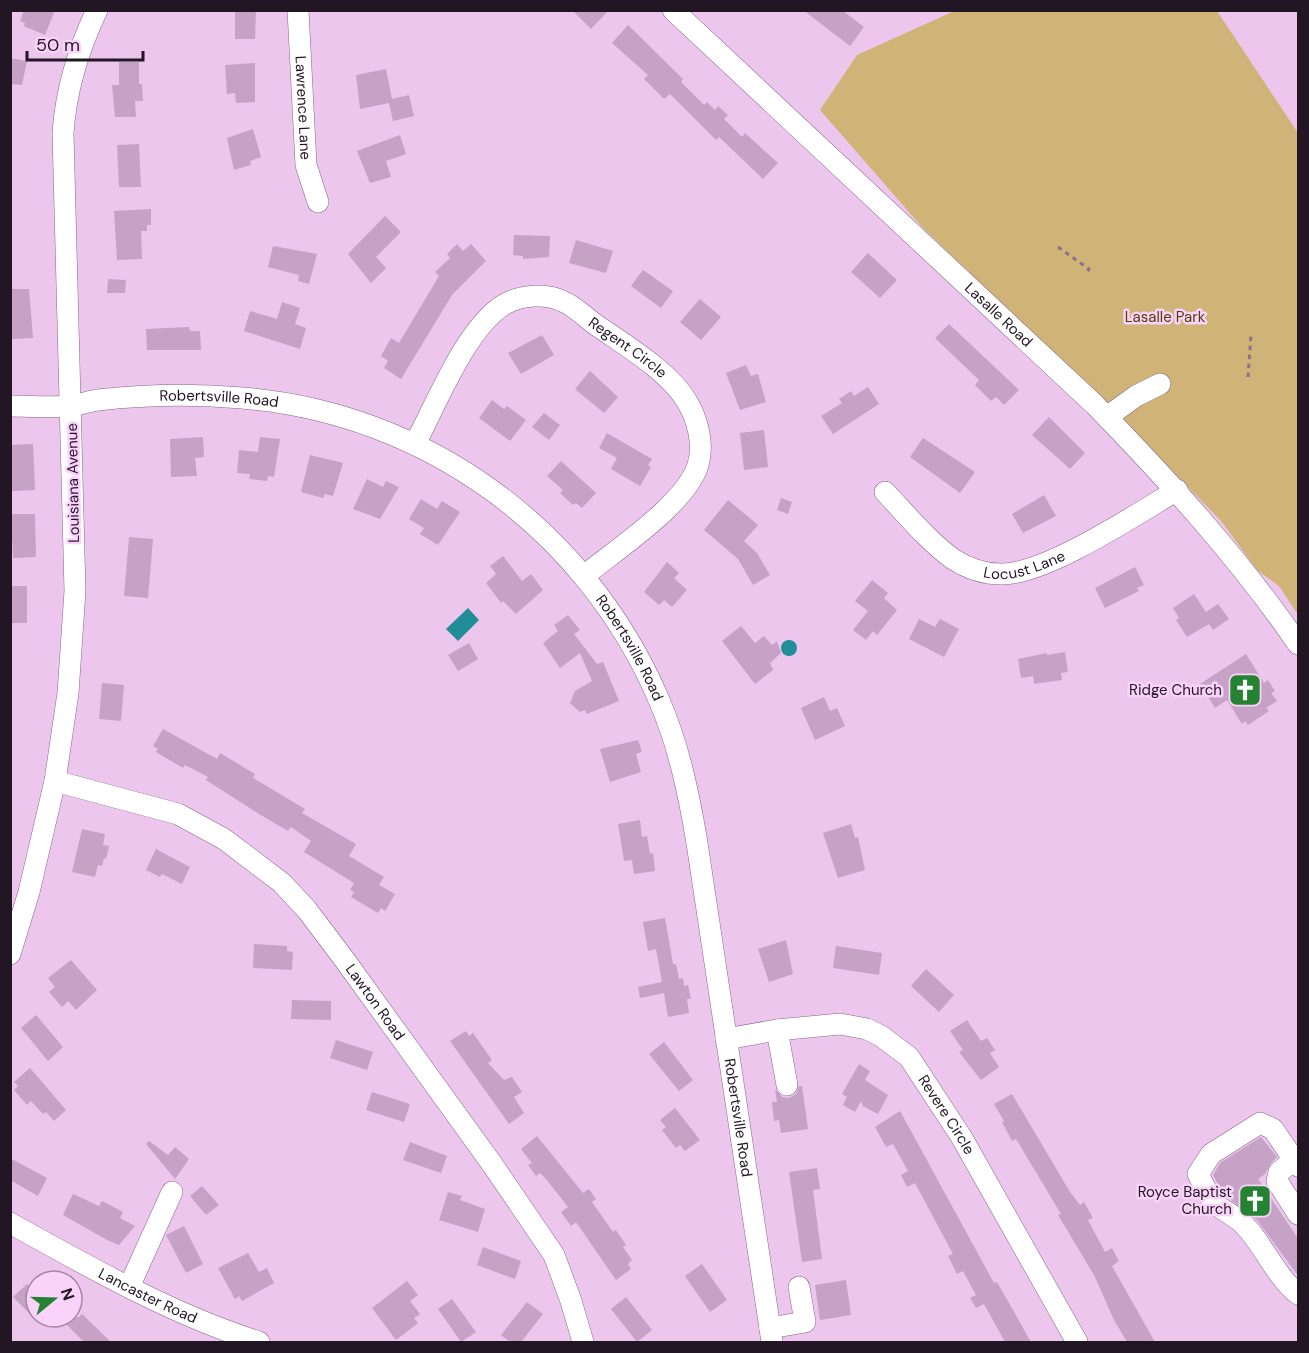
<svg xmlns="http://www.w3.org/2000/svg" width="1309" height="1353" viewBox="0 0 1309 1353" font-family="'DM Sans',sans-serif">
<rect width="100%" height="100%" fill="#ecc6ed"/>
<path fill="#cfb377" d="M952,12L1217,11L1298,133V615L1279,586L1257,570L1222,522L1119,416L922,227L820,110L857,55Z"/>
<g fill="#218d98">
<path d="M468,608L479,620L458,641L446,629Z"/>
<circle cx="789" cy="648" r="8"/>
</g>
<g fill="#c6a2c7">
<path d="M24,10H55L45,35L24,26L25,23L20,21Z"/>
<path d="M235,10H256L255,39H235Z"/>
<path d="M572,10H609L591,29Z"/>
<path d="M803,10H842L864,27L850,46Z"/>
<path d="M628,25L683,79L681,82L704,105L707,102L715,110L718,106L728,115L724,119L742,137L745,133L778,163L763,179L719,137L716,140L670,94L664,99L644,79L648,75L612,43Z"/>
<path d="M10,58L27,61L22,85L10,84Z"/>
<path d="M119,62H139V84H142L143,101H135L136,117H115L112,85H119Z"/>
<path d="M255,63V102L236,103L235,93L227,94L225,65Z"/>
<path d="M386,69L392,99L409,95L414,116L393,121L389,103L360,109L356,75Z"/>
<path d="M253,129L261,157L250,161L251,165L234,170L227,138Z"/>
<path d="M400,135L406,154L386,161L391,177L370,183L357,151Z"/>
<path d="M139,144L141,187H119L117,145Z"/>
<path d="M151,209V225H147V231H141L142,259L117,260L114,211Z"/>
<path d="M385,216L401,232L376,257L386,268L371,283L348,254Z"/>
<path d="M514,235L550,236L549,257L523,259V256L513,255Z"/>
<path d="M576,240L613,251L606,273L569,263Z"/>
<path d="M457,244L463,251L471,244L486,261L452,295L401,379L384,368L388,361L381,356L391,338L399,343L439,276L435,272L450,258L447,254Z"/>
<path d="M273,246L317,254L309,284L298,281L299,275L268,267Z"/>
<path d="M868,253L897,280L880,298L851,272Z"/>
<path d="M643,270L673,291L661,308L631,286Z"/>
<path d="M108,279L126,280L125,293H107Z"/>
<path d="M11,289H29L33,338L12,339Z"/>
<path d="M700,299L721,317L701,340L680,322Z"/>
<path d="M282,302L300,308L295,324L306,328L300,349L244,331L250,311L277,319Z"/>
<path d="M949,324L1019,390L1004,405L996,397L991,401L975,385L979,380L935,338Z"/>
<path d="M189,327L190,331H200L201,350H147L146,329Z"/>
<path d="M542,335L554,355L521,374L508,353Z"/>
<path d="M746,365L751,376L758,374L766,402L740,410L726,373Z"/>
<path d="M590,371L618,397L604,413L575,389Z"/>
<path d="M868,387L879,404L833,434L821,416L842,403L839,399L851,391L854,396Z"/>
<path d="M492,400L504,409L507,406L526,420L510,441L479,418Z"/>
<path d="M544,413L560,425L549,440L532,427Z"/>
<path d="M1049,417L1085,453L1070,469L1032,435Z"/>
<path d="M764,430L768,467L744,470L740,433Z"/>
<path d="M607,433L652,459L648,465L651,467L640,486L611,469L617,458L599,448Z"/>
<path d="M203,437L204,457L195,458L197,476L171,477L170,439Z"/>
<path d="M260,437L280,439L274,477L268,476L267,481L249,479L250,474L237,473L239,450L258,452Z"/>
<path d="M923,438L975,472L960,493L910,457Z"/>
<path d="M33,444L35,490L12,491L10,445Z"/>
<path d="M310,455L343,463L333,496L325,494L323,498L301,492Z"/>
<path d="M561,461L596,493L582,508L576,503L573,505L560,493L563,490L547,476Z"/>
<path d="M367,479L383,487L386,481L399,487L380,519L353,509Z"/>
<path d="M1044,495L1056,516L1023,533L1012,514Z"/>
<path d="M781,498L792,502L788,514L777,510Z"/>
<path d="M421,499L437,509L442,501L460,512L438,545L420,534L424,528L409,519Z"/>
<path d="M728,500L758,525L744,541L757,553L770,575L753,585L738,559L704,530Z"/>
<path d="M11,514H35L36,557L13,558Z"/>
<path d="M129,537L153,539L148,598L124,596Z"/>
<path d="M503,556L522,581L531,574L543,590L516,614L503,601L501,603L486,583L496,574L490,566Z"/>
<path d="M667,562L679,573L674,578L687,590L672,607L664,600L659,605L644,592Z"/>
<path d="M1135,567L1144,585L1137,588L1139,591L1105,608L1095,588Z"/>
<path d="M872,580L888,593L884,598L897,610L877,635L873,631L866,640L853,630L868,611L855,601Z"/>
<rect x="10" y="586" width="17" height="37"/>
<path d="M1194,594L1206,612L1218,604L1229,619L1213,630L1209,624L1187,637L1176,620L1179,618L1173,608Z"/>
<path d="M568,615L580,630L574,634L597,664L603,662L619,701L587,714L585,710L580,712L570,703L575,691L592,681L580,653L560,668L543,643L558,631L554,625Z"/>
<path d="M919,619L935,627L940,619L959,629L944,657L909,639Z"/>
<path d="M741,626L755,643L764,636L772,645L777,641L781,653L770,663L773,670L755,684L722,641Z"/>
<path d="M469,643L478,659L458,671L448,655Z"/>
<path d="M1065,652L1068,672L1061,673L1062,680L1034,684L1033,676L1021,678L1018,659L1047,653V655Z"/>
<path d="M1246,654L1264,683L1268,680L1275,691L1271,693L1277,701L1266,708L1269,711L1248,725L1245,721L1242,724L1227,700L1215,708L1200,684Z"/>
<path d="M102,683L124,685L121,721L99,719Z"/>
<path d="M824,697L830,711L837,708L845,726L815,740L801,708Z"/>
<path d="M163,729L217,759L220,753L255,774L253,778L305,809L302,813L356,844L349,856L384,877L379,885L395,894L385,911L381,908L378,913L351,897L354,892L350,890L354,883L304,852L311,841L291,827L288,831L259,814L206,780L208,777L185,765L183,768L156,752L158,749L153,746Z"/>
<path d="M638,740L642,752L636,754L641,772L610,782L600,749Z"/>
<path d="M640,820L642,837L647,836L650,854L653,853L655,871L634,874L632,860L624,861L618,824Z"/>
<path d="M851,824L855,838L858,837L865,870L838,878L823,833Z"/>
<path d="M82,829L105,834L103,845L109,846L106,859L104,858L102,866L98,865L95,877L72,872Z"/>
<path d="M156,849L190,867L182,884L162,874L160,877L146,870Z"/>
<path d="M665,918L673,964H676L679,979L683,978L684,986L688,985L691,999H687L689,1013L668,1017L664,993L640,998L638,987L662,982L656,949L648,951L643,922Z"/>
<path d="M786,940L793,974L769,982L758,949Z"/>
<path d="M254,944L287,946V951L293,952L292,970L253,968Z"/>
<path d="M836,946L882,953L879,975L833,968Z"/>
<path d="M71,960L97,990L76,1010L68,1001L62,1007L49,992L55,987L48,978Z"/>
<path d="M926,969L954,995L939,1012L911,986Z"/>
<path d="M292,1000L331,1001V1020L291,1019Z"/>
<path d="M36,1015L63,1047L48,1061L21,1028Z"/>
<path d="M967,1020L981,1041L987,1038L995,1050L990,1053L999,1067L981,1080L959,1052L963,1050L950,1031Z"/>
<path d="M466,1031L469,1036L473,1033L492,1060L488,1063L504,1080L512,1077L522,1092L514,1097L524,1113L509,1124L450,1041Z"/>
<path d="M336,1040L373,1052L367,1070L330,1058Z"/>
<path d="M664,1042L693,1080L679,1091L649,1054Z"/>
<path d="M859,1064L870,1071L865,1080L888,1095L878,1114L863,1106L861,1101L855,1112L843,1105L847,1097L842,1094Z"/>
<path d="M30,1068L66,1110L54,1121L46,1112L43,1114L31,1101L27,1105L14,1090L18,1086L14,1082Z"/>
<path d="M799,1086H802L808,1129L781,1133L779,1120L774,1121L772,1102H777L775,1089L782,1097L789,1098L796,1094Z"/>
<path d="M372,1092L410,1104L404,1122L366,1110Z"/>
<path d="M1012,1094L1070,1192L1080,1205L1084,1202L1093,1218L1088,1220L1105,1252L1112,1248L1119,1261L1112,1266L1155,1342H1127L1114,1320L1094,1275L1058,1215L1061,1214L1016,1139L1012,1141L1002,1122L1004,1121L994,1104Z"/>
<path d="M675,1108L700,1140L685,1151L680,1145L676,1148L662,1130L666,1127L660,1120Z"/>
<path d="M900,1111L994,1283L997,1282L1031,1342H1005L984,1304L976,1308L970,1298L976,1295L963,1271L957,1274L948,1256L953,1254L915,1183L907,1187L901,1175L908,1171L893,1144L886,1147L875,1127Z"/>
<path d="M537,1136L583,1193L589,1189L596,1199L592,1202L613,1232L616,1230L626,1245L623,1247L632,1260L628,1264L631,1269L616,1280L576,1222L571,1226L561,1212L568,1207L546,1179L540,1173L536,1176L528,1165L532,1163L521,1149Z"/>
<path d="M1261,1137L1277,1157L1271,1163L1265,1174L1258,1179L1299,1240V1277L1257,1220L1223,1194L1213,1175L1220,1163Z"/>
<path d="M149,1141L168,1155L175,1147L189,1159L175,1179L146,1144Z"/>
<path d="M410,1142L447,1156L441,1173L403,1160Z"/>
<path d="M10,1158L47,1178L38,1196L10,1180Z"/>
<path d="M817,1168L820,1189L813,1190L822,1259L802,1262L789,1172Z"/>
<path d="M202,1186L219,1205L206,1215L190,1196Z"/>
<path d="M448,1192L462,1196L460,1200L485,1209L478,1232L439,1220Z"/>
<path d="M73,1194L99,1206L102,1201L123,1212L120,1218L135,1226L119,1245L107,1240L63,1215Z"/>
<path d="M184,1226L203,1264L186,1273L166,1235Z"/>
<path d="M483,1247L521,1261L515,1279L477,1265Z"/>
<path d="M248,1253L259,1272L267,1268L274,1283L242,1301L239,1296L235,1299L218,1268Z"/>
<path d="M702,1264L727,1300L710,1312L685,1276Z"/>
<path d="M846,1280L851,1315L820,1320L815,1285Z"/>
<path d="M407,1281L418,1295L410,1301L420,1314L414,1318L418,1323L396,1340L372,1308Z"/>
<path d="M27,1284L36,1294V1320L13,1297Z"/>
<path d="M626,1297L652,1330L637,1342L611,1309Z"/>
<path d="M452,1299L476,1332L461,1342L438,1309Z"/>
<path d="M527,1302L543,1314L521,1342H510L501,1335Z"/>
<path d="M82,1314L111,1342H84L59,1317H79Z"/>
</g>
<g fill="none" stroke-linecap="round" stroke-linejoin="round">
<defs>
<g id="minor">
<path id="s1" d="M298,10L306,165L318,202"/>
<path id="s2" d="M673,10L1095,405C1168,480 1239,558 1298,644"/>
<path id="s3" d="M10,406C30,406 51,408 71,406C80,405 89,401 98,400C143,395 197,394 242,398C427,413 586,530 659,700C679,746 689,795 697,843L772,1342"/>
<path d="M1107,417L1136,396L1160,384"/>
<path id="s4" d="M415,444C436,404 467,326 505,304C521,295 546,293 562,301C573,305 583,315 592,322C621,343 667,369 686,400C698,419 704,444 698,465C686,504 617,549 585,575"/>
<path id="s5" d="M885,492C907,515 928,541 953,559C967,568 985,574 1001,574C1045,575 1137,514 1177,490"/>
<path id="s6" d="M55,781L178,814L224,839L282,883L307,910L344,959L492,1164L554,1255L571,1301L583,1342"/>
<path d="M10,954L29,892L55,781L68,693L75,591L63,133C66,89 78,50 97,10"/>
<path d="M777,1030L787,1085"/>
<path id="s7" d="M726,1039L777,1030L840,1024L867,1029L881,1036L909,1057L962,1138L1077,1342"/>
<path d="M1294,1160L1279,1172L1277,1181L1298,1214"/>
<path d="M1298,1166L1273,1129L1260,1123L1211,1154L1198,1174L1213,1203C1222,1209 1231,1214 1240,1221C1261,1239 1274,1275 1298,1294"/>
<path id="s8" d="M10,1223C91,1268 171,1314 259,1342"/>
<path d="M129,1287L172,1192"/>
<path d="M770,1328L805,1322L799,1287"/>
</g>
</defs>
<use href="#minor" stroke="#886689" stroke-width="22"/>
<g stroke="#8d728e" stroke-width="3" stroke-dasharray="4.5 4.5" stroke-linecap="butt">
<path d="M1058,247L1089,269L1086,275"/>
<path d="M1248,377L1251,334"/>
</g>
<use href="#minor" stroke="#fff" stroke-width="21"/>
</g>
<defs>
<symbol id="church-square" viewBox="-11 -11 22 22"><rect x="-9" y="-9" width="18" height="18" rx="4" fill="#268233" stroke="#f9d3fa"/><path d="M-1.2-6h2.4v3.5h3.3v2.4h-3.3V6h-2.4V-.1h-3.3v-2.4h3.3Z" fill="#fff"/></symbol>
</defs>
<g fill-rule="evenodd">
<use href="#church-square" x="1226" y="671" width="38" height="38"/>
<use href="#church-square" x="1236" y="1182" width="38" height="38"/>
</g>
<g text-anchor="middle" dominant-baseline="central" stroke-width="5" stroke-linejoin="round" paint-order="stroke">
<g font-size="15" fill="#231624" stroke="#f9d3fa">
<text stroke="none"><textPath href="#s1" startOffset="98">Lawrence Lane</textPath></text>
<text stroke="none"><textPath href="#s2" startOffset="446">Lasalle Road</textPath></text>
<text stroke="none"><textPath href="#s4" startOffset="308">Regent Circle</textPath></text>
<text stroke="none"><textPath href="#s3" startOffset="210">Robertsville Road</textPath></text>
<text transform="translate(73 483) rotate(-91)">Louisiana Avenue</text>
<text stroke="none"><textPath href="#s5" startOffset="171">Locust Lane</textPath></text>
<text stroke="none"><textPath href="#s3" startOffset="714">Robertsville Road</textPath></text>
<text stroke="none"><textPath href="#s6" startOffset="404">Lawton Road</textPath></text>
<text stroke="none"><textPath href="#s7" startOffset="262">Revere Circle</textPath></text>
<text stroke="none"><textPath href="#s3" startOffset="1200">Robertsville Road</textPath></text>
<text stroke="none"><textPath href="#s8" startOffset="156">Lancaster Road</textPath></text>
</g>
<g font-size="15" fill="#533e06" stroke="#f9d3fa">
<text x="1165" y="317">Lasalle Park</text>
</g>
<g font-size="15" fill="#231624" stroke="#f9d3fa" text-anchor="end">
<text x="1222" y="690">Ridge Church</text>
<text x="1232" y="1192">Royce Baptist<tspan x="1232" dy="17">Church</tspan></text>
</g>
</g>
<rect width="1309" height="1353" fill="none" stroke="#231624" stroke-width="24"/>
<g transform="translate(54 1299) rotate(71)"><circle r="28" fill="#f9d3fa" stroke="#a387a4" stroke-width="1.5"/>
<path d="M0-4.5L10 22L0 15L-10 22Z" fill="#268233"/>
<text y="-9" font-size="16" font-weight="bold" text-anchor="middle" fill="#231624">N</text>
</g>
<path d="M27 51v9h116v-9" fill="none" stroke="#231624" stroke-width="3"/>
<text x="36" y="51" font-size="18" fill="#231624" stroke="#f9d3fa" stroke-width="4.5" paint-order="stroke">50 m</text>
</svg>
